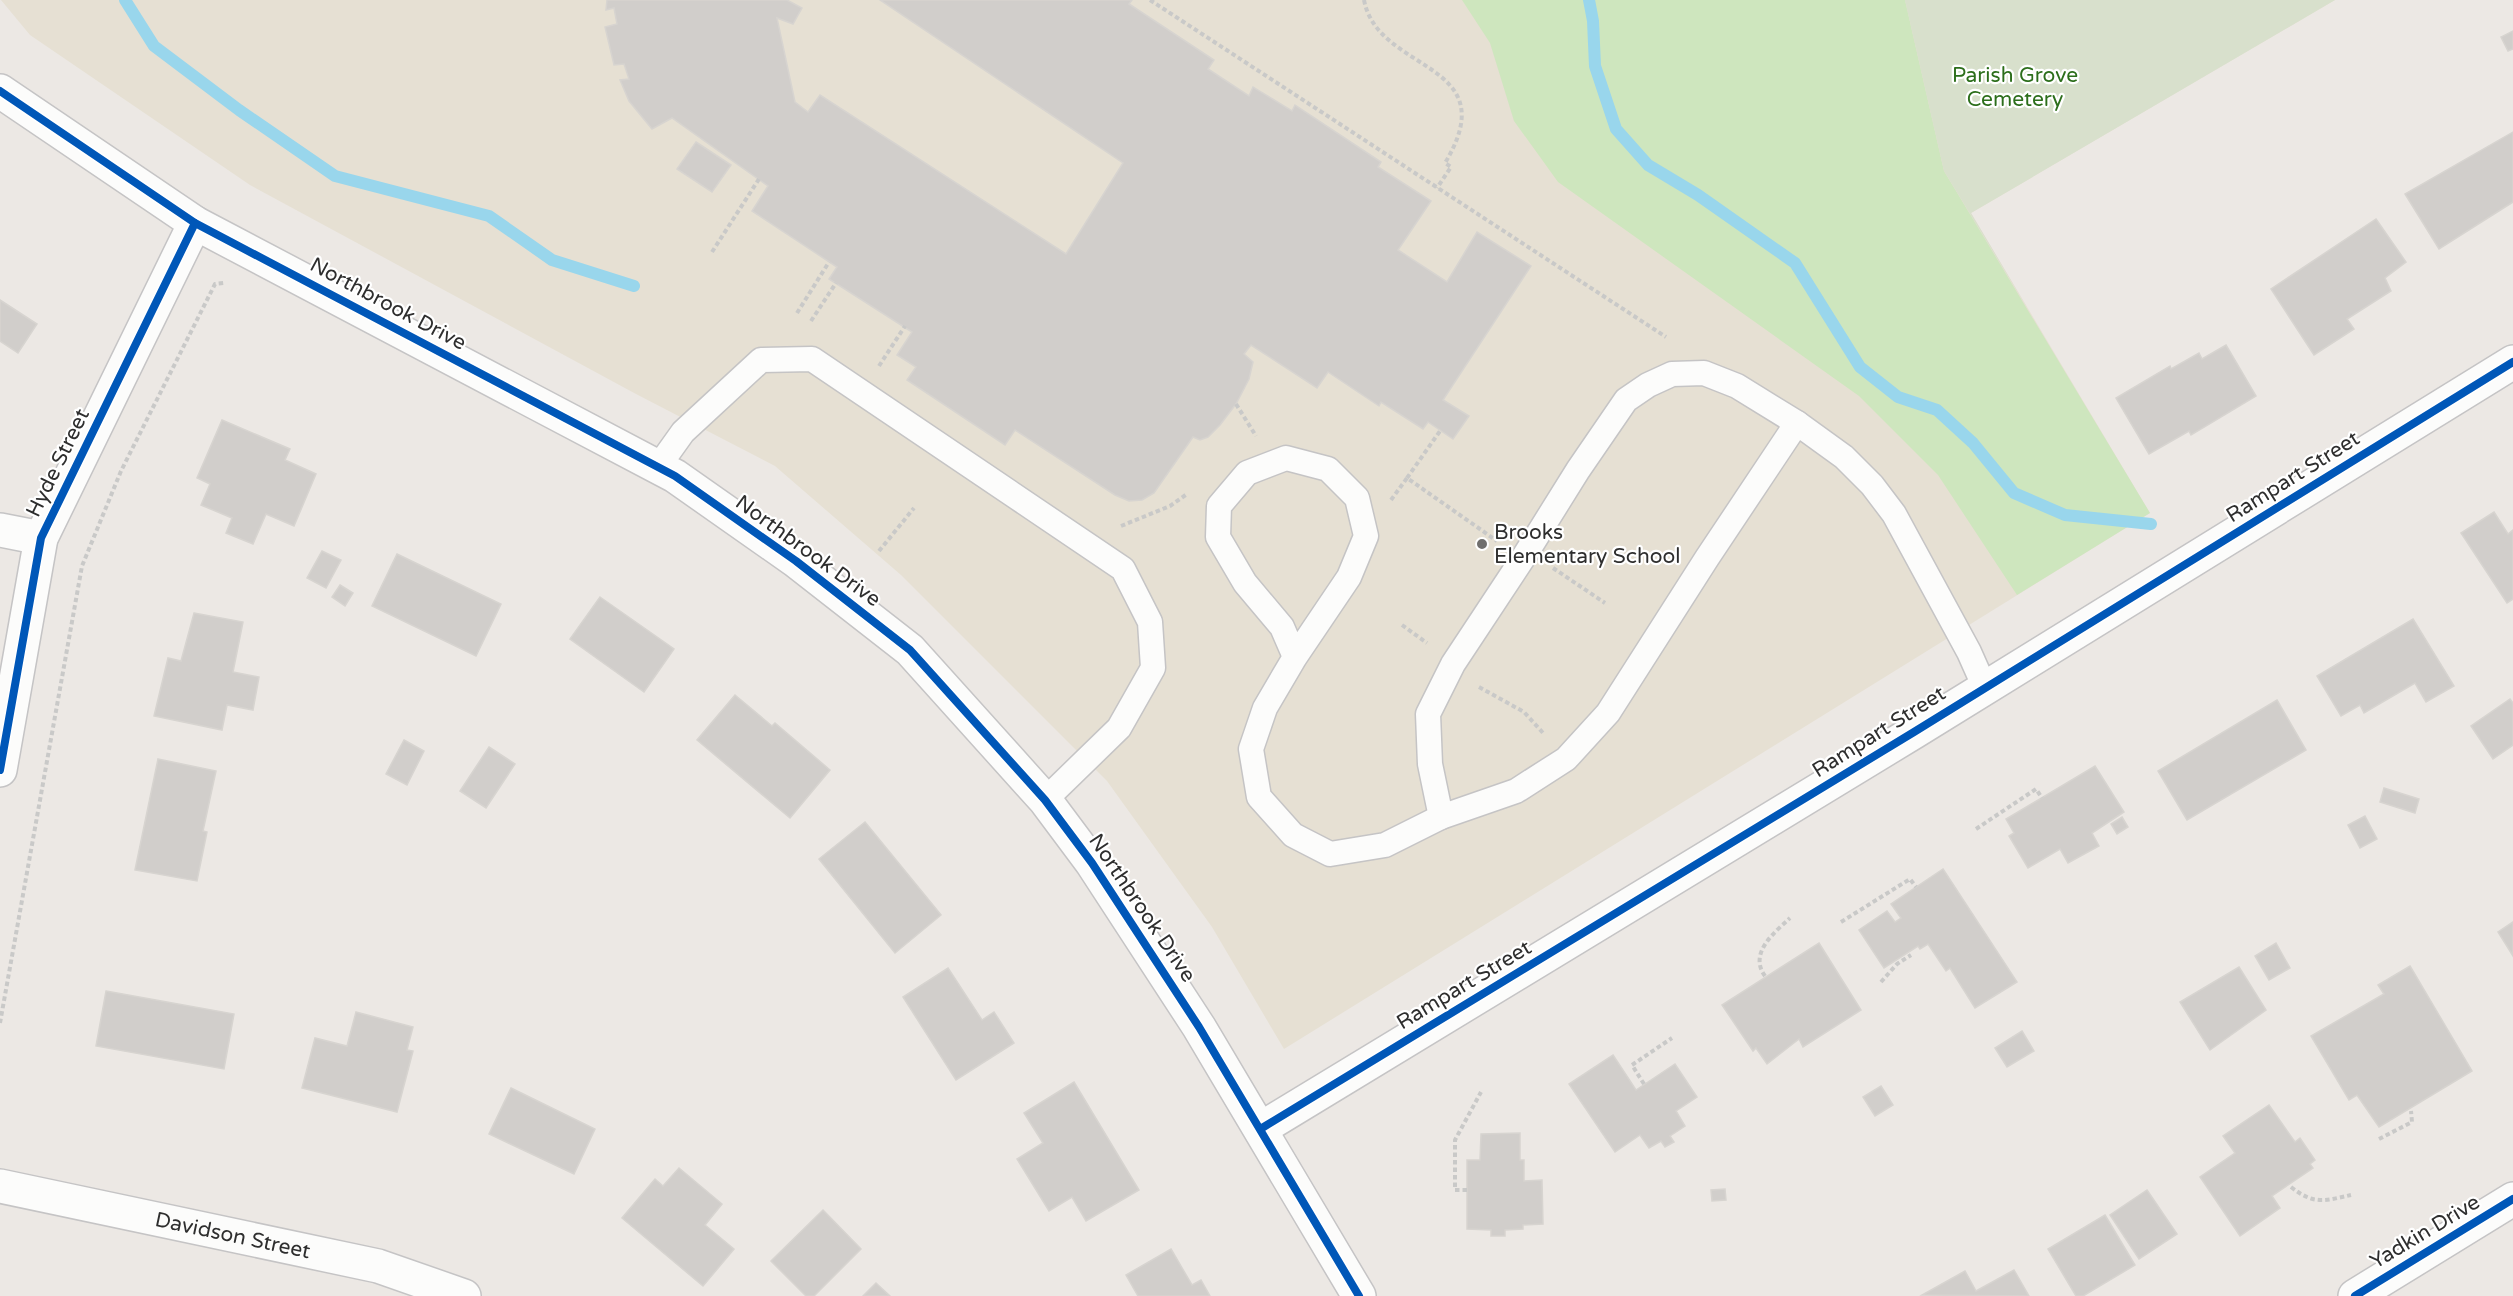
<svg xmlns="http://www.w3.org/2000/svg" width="2513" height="1296" viewBox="0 0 2513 1296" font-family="'Varela Round',sans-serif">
<rect width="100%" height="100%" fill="#ece8e4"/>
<path fill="#e6e0d3" d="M1,0H2335L1971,213L2150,513L1284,1049L1212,927L1107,781L901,575L775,466L636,394L250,185L30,35Z"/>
<path fill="#cee6be" d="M1462,0H1905L1944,171L2150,513L2017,595L1938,475L1859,396L1558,182L1514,121L1490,43Z"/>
<path fill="#d8e0cc" d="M1905,0H2335L1971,213L2028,309L1944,171Z"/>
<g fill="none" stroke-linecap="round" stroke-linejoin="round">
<g stroke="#99d6ec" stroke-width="12">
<path d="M125,0L154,46L239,110L335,176L489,216L552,260L634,286"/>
<path d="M1589,0L1593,21L1595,66L1616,129L1648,165L1698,195L1795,263L1860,367L1898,397L1937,410L1973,443L2014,493L2065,515L2151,524"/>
</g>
</g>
<g fill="#d1cecb" stroke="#d7d4d0" stroke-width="1.5">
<path d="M607,0H787L802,8L793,24L777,18L795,102L808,112L820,95L1066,254L1123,163L880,0H1132L1129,4L1214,60L1208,69L1249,96L1253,87L1292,111L1295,105L1381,162L1378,167L1431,201L1398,250L1447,282L1477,232L1531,266L1443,400L1469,416L1453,439L1428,422L1423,429L1381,402L1379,406L1328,372L1317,388L1251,345L1244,354L1253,362L1249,379L1236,404L1220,425L1208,437L1200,440L1193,437L1154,493L1142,500L1129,501L1115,495L1015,430L1005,445L907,380L916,367L897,355L912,332L829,279L837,267L752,211L768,186L672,118L652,129L629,101L620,80L629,79L624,64L614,65L605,27L617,24L614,8L606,10Z"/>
<path d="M2513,31V49L2508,51L2501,37Z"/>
<path d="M2513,132V202L2439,249L2405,194Z"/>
<path d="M696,142L731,165L712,192L677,169Z"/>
<path d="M2376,219L2406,262L2385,278L2391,291L2347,319L2354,329L2314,355L2271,289Z"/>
<path d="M0,300L37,324L18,353L0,341Z"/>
<path d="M2226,345L2256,396L2191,435L2189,431L2149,454L2116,398L2170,366L2171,369L2199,353L2202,359Z"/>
<path d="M222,420L290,449L285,460L316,474L294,526L266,514L253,544L226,533L232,518L201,505L210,484L197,478Z"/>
<path d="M2494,512L2508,534L2513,530V599L2507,603L2461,533Z"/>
<path d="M322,551L341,560L326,588L307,578Z"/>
<path d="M397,554L501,604L476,656L372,606Z"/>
<path d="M340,585L353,593L345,606L332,597Z"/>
<path d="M600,597L674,649L644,692L570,639Z"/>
<path d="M194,613L243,622L233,672L259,677L253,710L227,705L222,730L154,716L168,658L181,661Z"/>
<path d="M2413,619L2454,686L2426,702L2415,683L2364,713L2360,705L2341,716L2317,676Z"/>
<path d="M735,695L772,726L775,723L830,770L790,818L697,740Z"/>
<path d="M2510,699L2513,703V745L2493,759L2471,726Z"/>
<path d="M2277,700L2306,750L2187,820L2158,771Z"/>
<path d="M404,740L424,751L407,785L386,774Z"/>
<path d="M489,747L515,764L486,808L460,791Z"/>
<path d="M158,759L216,771L203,831L207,832L197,881L135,870Z"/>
<path d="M2095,766L2124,812L2092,833L2099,846L2068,863L2060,849L2028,868L2009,836L2014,833L2006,819Z"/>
<path d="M2384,788L2419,799L2415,813L2380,802Z"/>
<path d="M2365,816L2377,839L2360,848L2348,825Z"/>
<path d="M2122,817L2128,827L2117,834L2111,824Z"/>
<path d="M865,822L941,915L895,953L819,859Z"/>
<path d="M1943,869L2017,982L1975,1008L1950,968L1946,971L1928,944L1920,949L1918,946L1884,968L1859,930L1887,911L1895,922L1901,918L1891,904Z"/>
<path d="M2513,922V956L2498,932Z"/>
<path d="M1819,943L1861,1010L1803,1047L1799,1039L1767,1064L1756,1048L1753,1051L1722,1005Z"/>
<path d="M2276,943L2290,968L2269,980L2255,956Z"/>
<path d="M2410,966L2472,1071L2379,1127L2357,1095L2349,1100L2311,1036L2384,994L2378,985Z"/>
<path d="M2239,967L2266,1010L2210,1050L2180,1002Z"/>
<path d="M948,968L982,1020L994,1012L1014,1043L956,1080L903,997Z"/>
<path d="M106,991L234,1014L224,1069L96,1046Z"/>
<path d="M356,1012L413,1027L407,1050L413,1051L397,1112L302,1088L315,1038L347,1046Z"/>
<path d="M2022,1031L2034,1051L2007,1067L1995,1048Z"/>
<path d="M1613,1055L1636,1090L1675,1064L1697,1097L1676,1111L1685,1126L1670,1136L1674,1142L1665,1147L1661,1141L1649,1148L1640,1135L1615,1152L1569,1084Z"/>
<path d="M1074,1082L1139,1190L1086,1221L1072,1197L1049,1211L1017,1159L1043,1143L1024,1113Z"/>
<path d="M1881,1086L1893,1105L1875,1116L1863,1097Z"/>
<path d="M511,1088L595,1129L574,1174L489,1134Z"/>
<path d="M2269,1105L2295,1142L2300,1138L2315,1160L2310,1164L2313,1168L2272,1196L2280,1208L2240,1236L2200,1177L2235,1153L2223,1136Z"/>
<path d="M1520,1133V1160H1524V1181L1542,1180L1543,1224L1523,1225V1229L1505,1230V1236H1491V1230L1467,1229V1160H1480L1481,1134Z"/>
<path d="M679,1168L722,1204L705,1225L734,1249L703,1286L622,1218L655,1179L663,1186Z"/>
<path d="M1725,1189L1726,1200L1712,1201L1711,1190Z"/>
<path d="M2147,1190L2177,1234L2139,1259L2110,1215Z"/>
<path d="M823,1210L861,1249L814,1296H806L771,1261Z"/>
<path d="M2105,1215L2135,1265L2083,1296H2076L2048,1249Z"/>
<path d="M1171,1249L1192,1285L1201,1280L1210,1296H1138L1126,1275Z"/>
<path d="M2014,1270L2029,1296L1922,1295L1965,1271L1976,1291Z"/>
<path d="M876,1283L890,1296H863Z"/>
</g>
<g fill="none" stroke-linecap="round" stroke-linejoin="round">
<defs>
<g id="lane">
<path d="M658,467L683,432L761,360L812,359L1123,569L1150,622L1153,668L1119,728L1045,800"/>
<path d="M1295,657L1282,627L1245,583L1218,537L1219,506L1247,473L1286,458L1328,469L1357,498L1366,536L1349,577L1295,657L1265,708L1251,749L1259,797L1293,835L1330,854L1385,845L1441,817L1516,791L1566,759L1608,713L1707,558L1797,423"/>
<path d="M1441,817L1430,764L1428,714L1453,664L1525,555L1578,470L1626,400L1648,385L1672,374L1704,373L1737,386L1797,423L1844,457L1872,485L1894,514L1969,652L1985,688"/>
</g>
<g id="street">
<path d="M0,530L41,538"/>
<path d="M0,770L41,538L195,223"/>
<path d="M1262,1128L1914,732L2513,362"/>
<path id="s1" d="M0,1186L378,1266L464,1296"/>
</g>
<g id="secondary">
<path d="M0,91L195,223L675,476L796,561L910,650L1045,800L1092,863L1199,1027L1359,1296"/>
<path d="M2355,1296L2513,1199"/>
</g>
</defs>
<use href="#lane" stroke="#c5c4c5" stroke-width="27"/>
<use href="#street" stroke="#c5c4c5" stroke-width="36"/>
<use href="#secondary" stroke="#c5c4c5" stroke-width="36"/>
<g stroke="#c9c9c8" stroke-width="4" stroke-dasharray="4.5 3" stroke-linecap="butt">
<path d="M1150,0L1666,337"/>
<path d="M1364,0C1378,74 1507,60 1445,163L1451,167L1437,188"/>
<path d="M712,252L759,179"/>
<path d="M797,313L829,262"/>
<path d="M811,321L836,283"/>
<path d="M879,366L905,326"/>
<path d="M1236,404L1256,436"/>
<path d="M1407,478L1440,431"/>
<path d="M1391,500L1407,478L1497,541"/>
<path d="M1121,526L1170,506L1187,494"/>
<path d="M879,551L914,508"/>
<path d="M1553,568L1605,603"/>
<path d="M1402,625L1427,643"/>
<path d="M1479,687L1524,712L1544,734"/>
<path d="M1976,829L2036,789L2042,798"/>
<path d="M1841,922L1910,879L1916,887"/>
<path d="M1765,976C1748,953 1775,932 1790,918"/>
<path d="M1881,982L1897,964L1911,955"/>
<path d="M0,1023L82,566L121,471L215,284L224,283"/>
<path d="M1644,1084L1632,1065L1672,1038"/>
<path d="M2379,1139L2412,1122L2411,1111"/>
<path d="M2291,1187C2314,1205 2324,1201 2351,1195"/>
<path d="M1467,1190H1455V1140L1481,1092"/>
</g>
<use href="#lane" stroke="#fcfcfb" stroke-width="24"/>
<use href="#street" stroke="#fcfcfb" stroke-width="33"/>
<use href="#secondary" stroke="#fcfcfb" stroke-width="33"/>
<defs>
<g id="cycleway">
<path d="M0,91L195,223L675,476L796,561L910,650L1045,800L1092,863L1199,1027L1359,1296"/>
<path d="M0,770L41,538L195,223"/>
<path d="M1262,1128L1914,732L2513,362"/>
<path d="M2355,1296L2513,1199"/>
</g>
</defs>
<use href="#cycleway" stroke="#fff" stroke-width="11"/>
<use href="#cycleway" stroke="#0057b8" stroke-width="8"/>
</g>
<circle fill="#706f6e" stroke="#fff" stroke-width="2" cx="1482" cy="544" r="6"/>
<g text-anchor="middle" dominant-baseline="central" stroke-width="4.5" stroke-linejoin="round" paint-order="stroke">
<g font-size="21" fill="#2c6e1b" stroke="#fff">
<text x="2015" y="75">Parish Grove<tspan x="2015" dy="24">Cemetery</tspan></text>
</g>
<g font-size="21" fill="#2e2e2e" stroke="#fff">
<text transform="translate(388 304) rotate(28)">Northbrook Drive</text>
<text transform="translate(58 463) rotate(-64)">Hyde Street</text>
<text transform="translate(2293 477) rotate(-32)">Rampart Street</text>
<text transform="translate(808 551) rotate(36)">Northbrook Drive</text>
<text transform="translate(1879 732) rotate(-32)">Rampart Street</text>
<text transform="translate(1142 908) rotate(56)">Northbrook Drive</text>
<text transform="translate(1464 985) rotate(-31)">Rampart Street</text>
<text transform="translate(2425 1232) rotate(-31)">Yadkin Drive</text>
<text stroke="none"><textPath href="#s1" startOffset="238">Davidson Street</textPath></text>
</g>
<g font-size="21" fill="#2e2e2e" stroke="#fff" text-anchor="start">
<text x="1494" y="532">Brooks<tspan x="1494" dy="24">Elementary School</tspan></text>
</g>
</g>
</svg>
